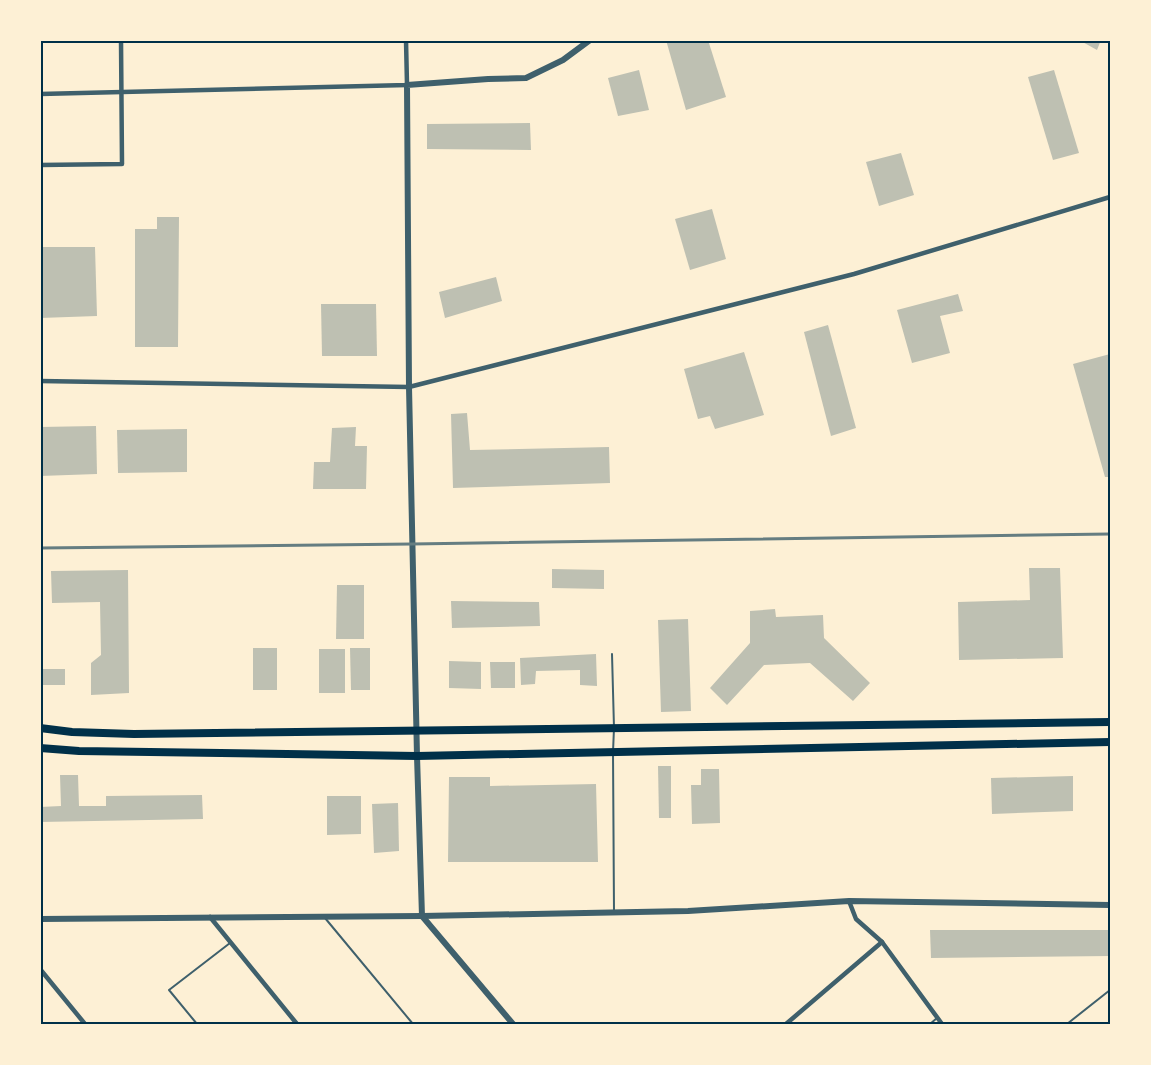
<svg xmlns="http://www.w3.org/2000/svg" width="1151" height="1065" viewBox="0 0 1151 1065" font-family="'Sofia Sans Condensed',sans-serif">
<rect width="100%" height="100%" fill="#fdf0d5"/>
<g fill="#bec0b2">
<path d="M666,40H708L726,97L686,110Z"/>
<path d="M1079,40H1101L1097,50Z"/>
<path d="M639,70L649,110L618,116L608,78Z"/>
<path d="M1054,70L1079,153L1053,160L1028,77Z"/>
<path d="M530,123L531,150L427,149V124Z"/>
<path d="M901,153L914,195L879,206L866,162Z"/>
<path d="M712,209L726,259L690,270L675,219Z"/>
<path d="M157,217H179L178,347H135V229H157Z"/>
<path d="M40,247H95L97,316L40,318Z"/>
<path d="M496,277L502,301L445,318L439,292Z"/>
<path d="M958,294L963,311L940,316L950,353L912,363L897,310Z"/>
<path d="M321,304H376L377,356H322Z"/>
<path d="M828,325L856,428L831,436L804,332Z"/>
<path d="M744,352L764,415L715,429L710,416L698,419L684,369Z"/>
<path d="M1110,354V477H1105L1073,364Z"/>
<path d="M467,413L470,450L609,447L610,483L453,488L451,414Z"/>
<path d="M96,426L97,474L40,476V427Z"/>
<path d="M356,427L355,446H367L366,489H313L314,462H330L332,428Z"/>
<path d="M187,429V472L118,473L117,430Z"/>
<path d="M1029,568H1060L1063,658L959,660L958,602L1030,600Z"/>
<path d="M552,569L604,570V589L552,588Z"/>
<path d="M128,570L129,693L91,695V663L101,655L100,602L52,603L51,571Z"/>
<path d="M337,585H364V639H336Z"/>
<path d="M451,601L539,602L540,626L452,628Z"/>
<path d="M775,609L776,617L823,615L824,638L870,683L853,701L810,663L764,665L727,705L710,688L750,643V611Z"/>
<path d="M688,619L691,711L661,712L658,620Z"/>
<rect x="253" y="648" width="24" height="42"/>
<path d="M350,648H370V690H351Z"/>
<rect x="319" y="649" width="26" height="44"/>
<path d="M596,654L597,686L580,685V670L536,671L535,684L521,685L520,658Z"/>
<path d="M449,661L481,662V689L449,688Z"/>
<path d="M490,662H515V688H491Z"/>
<rect x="40" y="669" width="25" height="16"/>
<path d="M658,766H671V818H659Z"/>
<path d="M701,769H719L720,823L692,824L691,785H701Z"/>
<path d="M60,775H78L79,806H106V796L202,795L203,819L40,822V807L61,806Z"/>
<path d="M1073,776V811L992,814L991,778Z"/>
<path d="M449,777H490V786L596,784L598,862H448Z"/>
<path d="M327,796H361V834L327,835Z"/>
<path d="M398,803L399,851L374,853L372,804Z"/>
<path d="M930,930H1110V956L931,958Z"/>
</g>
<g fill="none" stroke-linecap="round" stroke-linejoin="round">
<g stroke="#3f606c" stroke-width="2">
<path d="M612,654L614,728L613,752L614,912"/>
<path d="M325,918L413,1024"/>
<path d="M197,1024L169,990L230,943"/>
<path d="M930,1024L937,1018"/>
<path d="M1067,1024L1110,990"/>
</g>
<g stroke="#3f606c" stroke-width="4.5">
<path d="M40,94L407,85L406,40"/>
<path d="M40,165L122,164L121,40"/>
<path d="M40,381L409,387L854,274L1110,197"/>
<path d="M849,901L856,919L882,942L942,1024"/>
<path d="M210,917L297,1024"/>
<path d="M40,969L85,1024"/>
<path d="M786,1024L882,942"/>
</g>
<g stroke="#3f606c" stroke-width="6">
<path d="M40,919L422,916L688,911L849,901L1110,905"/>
<path d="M513,1024L422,916L417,756L409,387L407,85L488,79L526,78L563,60L590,40"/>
</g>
<g stroke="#003049" stroke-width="8">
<path d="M40,728L72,732L134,734L1110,722"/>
<path d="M40,748L79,751L417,756L1110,742"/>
</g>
<path stroke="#657d81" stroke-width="3" d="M40,548L412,544L1110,534"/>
</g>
<rect width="1151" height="1065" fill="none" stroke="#fdf0d5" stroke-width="84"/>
<rect x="42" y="42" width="1067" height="981" fill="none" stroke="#003049" stroke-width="2"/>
</svg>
